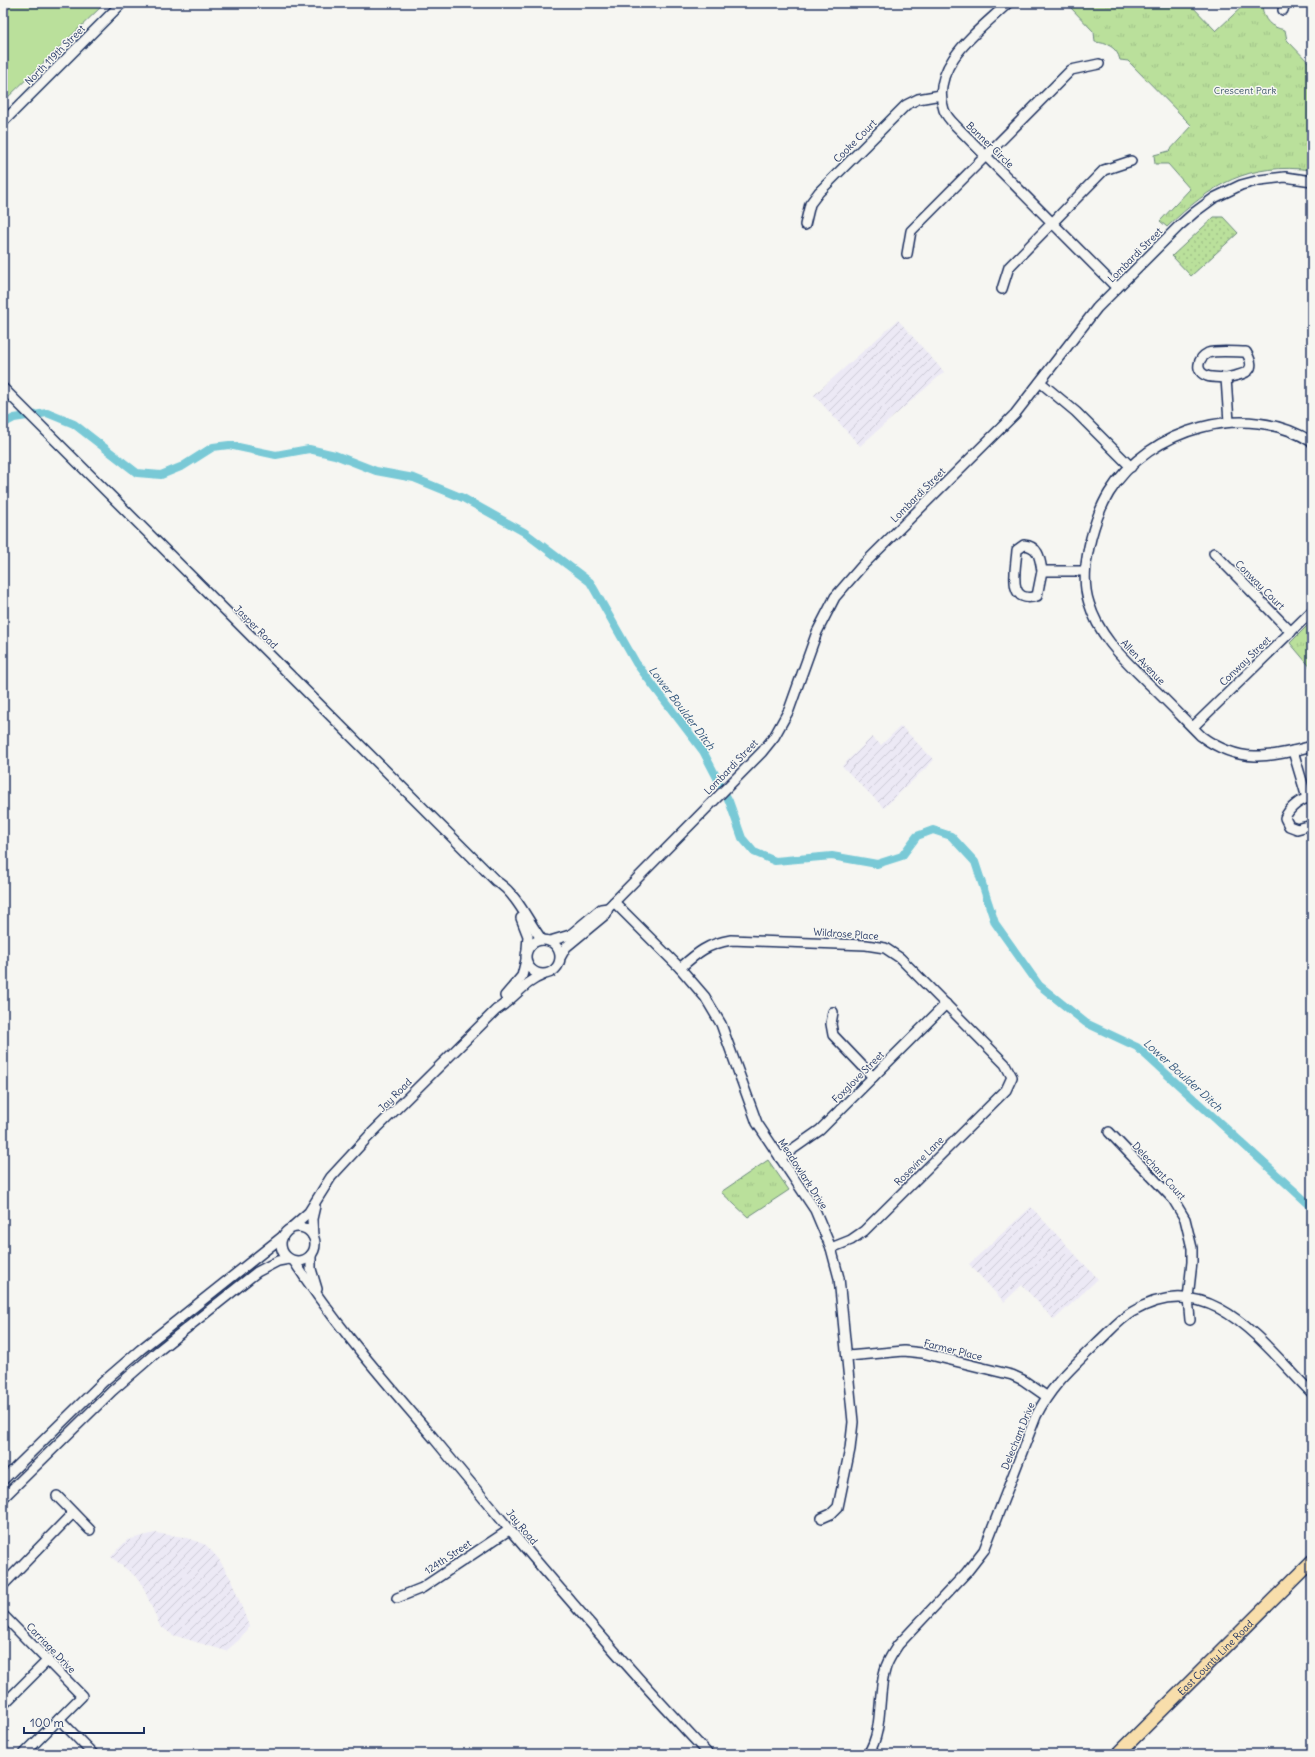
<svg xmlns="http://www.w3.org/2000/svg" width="1315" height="1757" viewBox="0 0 1315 1757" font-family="Delius,sans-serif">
<defs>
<pattern id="industrial-furrows" width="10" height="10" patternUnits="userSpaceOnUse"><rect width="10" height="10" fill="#ece9f5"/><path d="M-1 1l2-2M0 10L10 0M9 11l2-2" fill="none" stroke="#cac8d4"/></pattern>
<pattern id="park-tufts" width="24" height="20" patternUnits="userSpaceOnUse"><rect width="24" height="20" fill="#bae09b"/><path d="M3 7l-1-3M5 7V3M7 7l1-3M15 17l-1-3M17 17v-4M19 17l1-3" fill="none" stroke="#9fc088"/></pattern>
<pattern id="garden-dots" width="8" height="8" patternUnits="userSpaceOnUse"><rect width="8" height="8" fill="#bae09b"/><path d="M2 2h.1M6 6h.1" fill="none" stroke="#9fc088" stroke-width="1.8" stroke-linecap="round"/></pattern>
</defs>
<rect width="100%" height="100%" fill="#f6f6f2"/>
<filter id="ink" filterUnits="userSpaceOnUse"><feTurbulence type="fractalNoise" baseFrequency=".025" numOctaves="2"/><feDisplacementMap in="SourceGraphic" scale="8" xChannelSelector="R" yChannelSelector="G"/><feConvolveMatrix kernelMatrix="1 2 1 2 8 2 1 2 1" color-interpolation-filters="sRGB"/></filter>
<g filter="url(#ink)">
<g fill="url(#industrial-furrows)">
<path d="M898,320L944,372L860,446L814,395Z"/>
<path d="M901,726L934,760L884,808L842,766L872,737L881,745Z"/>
<path d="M1031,1207L1098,1279L1054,1320L1022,1285L1004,1302L969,1264Z"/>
<path d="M155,1533L184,1537L206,1545L218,1558L231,1579L249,1626L239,1640L226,1651L173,1635L160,1626L140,1580L111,1557L127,1540Z"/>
</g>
<path fill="#bae09b" stroke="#6a887c" d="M3,3H105L3,102Z"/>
<g fill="url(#park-tufts)" stroke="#6a887c">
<path d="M1074,3H1189L1216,31L1246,3L1262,6C1264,21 1270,27 1285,30L1287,40L1312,66V170C1248,162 1212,184 1167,227L1160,221L1190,189L1168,164H1155L1154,155L1169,151L1192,126L1128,61L1120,60C1117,47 1107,43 1095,42L1094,32L1070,7Z"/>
<path d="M1310,623L1312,625V669L1290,643Z"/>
<path d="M768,1160L789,1190L748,1217L721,1192Z"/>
</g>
<path fill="url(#garden-dots)" stroke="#6a887c" d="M1214,217H1223L1238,233L1191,276L1172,256Z"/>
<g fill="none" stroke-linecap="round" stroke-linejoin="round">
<path stroke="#79c9d6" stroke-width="8" d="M3,424L14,418L47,413L74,424L137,473L161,475L183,466L213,447L229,445L276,455L309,449L335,455L376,471L414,478L463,498L524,532L590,582L636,663L703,751L729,801L742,838L754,852L775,861L832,856L877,864L902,856L917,836L933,830L951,836L975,862L995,923L1039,985L1086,1023L1137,1047L1312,1207"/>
<defs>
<g id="minor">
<path d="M1008,3C980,30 929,65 944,110C946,115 951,121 955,125L1117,288"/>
<path d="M1283,10L1285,3"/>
<path d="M3,122L122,3"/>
<path d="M805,225L810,204L819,192L906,105L918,99L941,95"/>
<path d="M907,254L911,231L1071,70L1099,64"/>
<path d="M1002,289L1009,267L1104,170L1131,161"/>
<path d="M1226,378C1220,377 1213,378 1207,376C1194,371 1198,358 1208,353C1216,350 1237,352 1246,352C1259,373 1243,374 1226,378L1229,422"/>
<path d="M1040,382L1076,412L1131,467"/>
<path d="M3,388L496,881C517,894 527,920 542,940"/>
<path d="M1312,442C1247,400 1149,428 1109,493C1101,506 1095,523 1091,538C1086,559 1082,582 1089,603C1099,637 1124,659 1148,683C1166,700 1183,718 1201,736C1239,764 1269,758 1312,746"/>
<path d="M1214,553L1291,632"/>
<path d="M1042,571L1037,596C1006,605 1016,568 1017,550L1024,545C1039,546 1040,559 1042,571H1085"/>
<path d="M1193,727L1312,611"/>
<path d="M1293,751L1307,798"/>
<path d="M1312,798C1301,798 1289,808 1285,818L1289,826L1297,829L1312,825"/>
<path d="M614,902L680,968L705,997L721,1024L757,1123L815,1210L831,1248L839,1278L853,1422L850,1449L838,1507L831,1514L822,1518"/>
<path d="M521,918L528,936L527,949"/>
<circle cx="543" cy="957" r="17"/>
<path d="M550,941L570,935L601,909L608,908"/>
<path d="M561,956L566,947L606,914L608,908L762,752L774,737L789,710L817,632L835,597L862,566L1015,414L1097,308L1178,227L1195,212L1214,198L1241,185L1260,180L1285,177L1312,181"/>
<path d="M680,968C697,953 707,944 731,940L866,945L885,948L900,958L1005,1064L1012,1077L1006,1090L864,1231L851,1240L831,1248"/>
<path d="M505,996L522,976L526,960"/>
<path d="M833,1012L831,1024L833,1035L873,1077"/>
<path d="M1109,1132L1173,1199L1185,1219L1192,1248V1262L1188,1298L1190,1320"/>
<path d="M780,1158L820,1130L946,1004"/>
<circle cx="298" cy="1244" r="17"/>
<path d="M292,1227L309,1212L331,1177L368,1137L496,1010C513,1000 524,982 543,975"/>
<path d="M313,1236L312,1219L315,1206"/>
<path d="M311,1255V1269L317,1289"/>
<path d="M294,1261C335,1325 387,1383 436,1441C524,1548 613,1653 708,1754"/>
<path d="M848,1356L904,1351L922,1353L1012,1375L1023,1380L1046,1396"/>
<path d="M3,1480L103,1382L140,1350L282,1237"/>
<path d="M57,1496L90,1530"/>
<path d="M3,1498L112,1391L158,1351L257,1272L278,1261L289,1259"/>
<path d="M3,1585L73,1513"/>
<path d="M397,1598L422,1588L509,1530"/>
<path d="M3,1615L82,1696L24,1754"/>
<path d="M3,1705L48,1660"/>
<path d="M59,1719L93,1754"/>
<path d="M868,1754C884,1730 877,1696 885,1670C887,1661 893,1653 898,1645L966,1573L984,1550L1036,1416C1052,1384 1073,1367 1098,1342C1109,1332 1119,1320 1132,1312C1210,1265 1263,1345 1312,1393"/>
</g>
<g id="major">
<path id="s1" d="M1118,1754L1312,1561"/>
</g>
</defs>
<use href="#minor" stroke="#1b2f5e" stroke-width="12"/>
<use href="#major" stroke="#1b2f5e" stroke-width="15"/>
<use href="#minor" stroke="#f6f6f2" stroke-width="9"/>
<use href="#major" stroke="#f8deab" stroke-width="12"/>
</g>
</g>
<g text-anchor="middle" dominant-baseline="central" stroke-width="3" stroke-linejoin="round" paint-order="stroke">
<g font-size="10" fill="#1b2f5e" stroke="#f6f6f2">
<text transform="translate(55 55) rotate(-45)">North 119th Street</text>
<text transform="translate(855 141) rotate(-45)">Cooke Court</text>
<text transform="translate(990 145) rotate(44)">Banner Circle</text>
<text transform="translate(1135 255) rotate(-45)">Lombardi Street</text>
<text transform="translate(918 495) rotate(-45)">Lombardi Street</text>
<text transform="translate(1260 585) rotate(45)">Conway Court</text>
<text transform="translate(256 627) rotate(45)">Jasper Road</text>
<text transform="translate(1245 661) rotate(-44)">Conway Street</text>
<text transform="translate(1143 662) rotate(46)">Allen Avenue</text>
<text transform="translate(731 767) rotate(-46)">Lombardi Street</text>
<text transform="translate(846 934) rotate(4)">Wildrose Place</text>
<text transform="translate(858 1077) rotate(-45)">Foxglove Street</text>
<text transform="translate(395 1095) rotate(-45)">Jay Road</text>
<text transform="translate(919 1161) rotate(-45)">Rosevine Lane</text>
<text transform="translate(1159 1171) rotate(48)">Delechant Court</text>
<text transform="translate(803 1174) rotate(57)">Meadowlark Drive</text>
<text transform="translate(953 1350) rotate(14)">Farmer Place</text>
<text transform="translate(1018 1436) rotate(-68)">Delechant Drive</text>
<text transform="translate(522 1527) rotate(50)">Jay Road</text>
<text transform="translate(448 1557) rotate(-34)">124th Street</text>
<text transform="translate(51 1648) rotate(46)">Carriage Drive</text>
<text stroke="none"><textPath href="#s1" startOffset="137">East County Line Road</textPath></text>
</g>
<g font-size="10" fill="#435b6d" stroke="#f6f6f2">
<text x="1245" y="90">Crescent Park</text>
</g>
<g font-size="11" font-style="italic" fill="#32567c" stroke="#f6f6f2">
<text transform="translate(682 708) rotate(53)">Lower Boulder Ditch</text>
<text transform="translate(1183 1075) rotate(42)">Lower Boulder Ditch</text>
</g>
</g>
<rect width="1315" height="1757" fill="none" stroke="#f6f6f2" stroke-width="16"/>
<rect x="8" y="8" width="1299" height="1741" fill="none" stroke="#1b2f5e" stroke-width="1.5" filter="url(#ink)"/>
<path d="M24 1727v6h120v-6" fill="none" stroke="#1b2f5e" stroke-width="2"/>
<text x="30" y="1727" font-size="12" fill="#1b2f5e" stroke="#f6f6f2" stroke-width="3" paint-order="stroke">100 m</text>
</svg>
